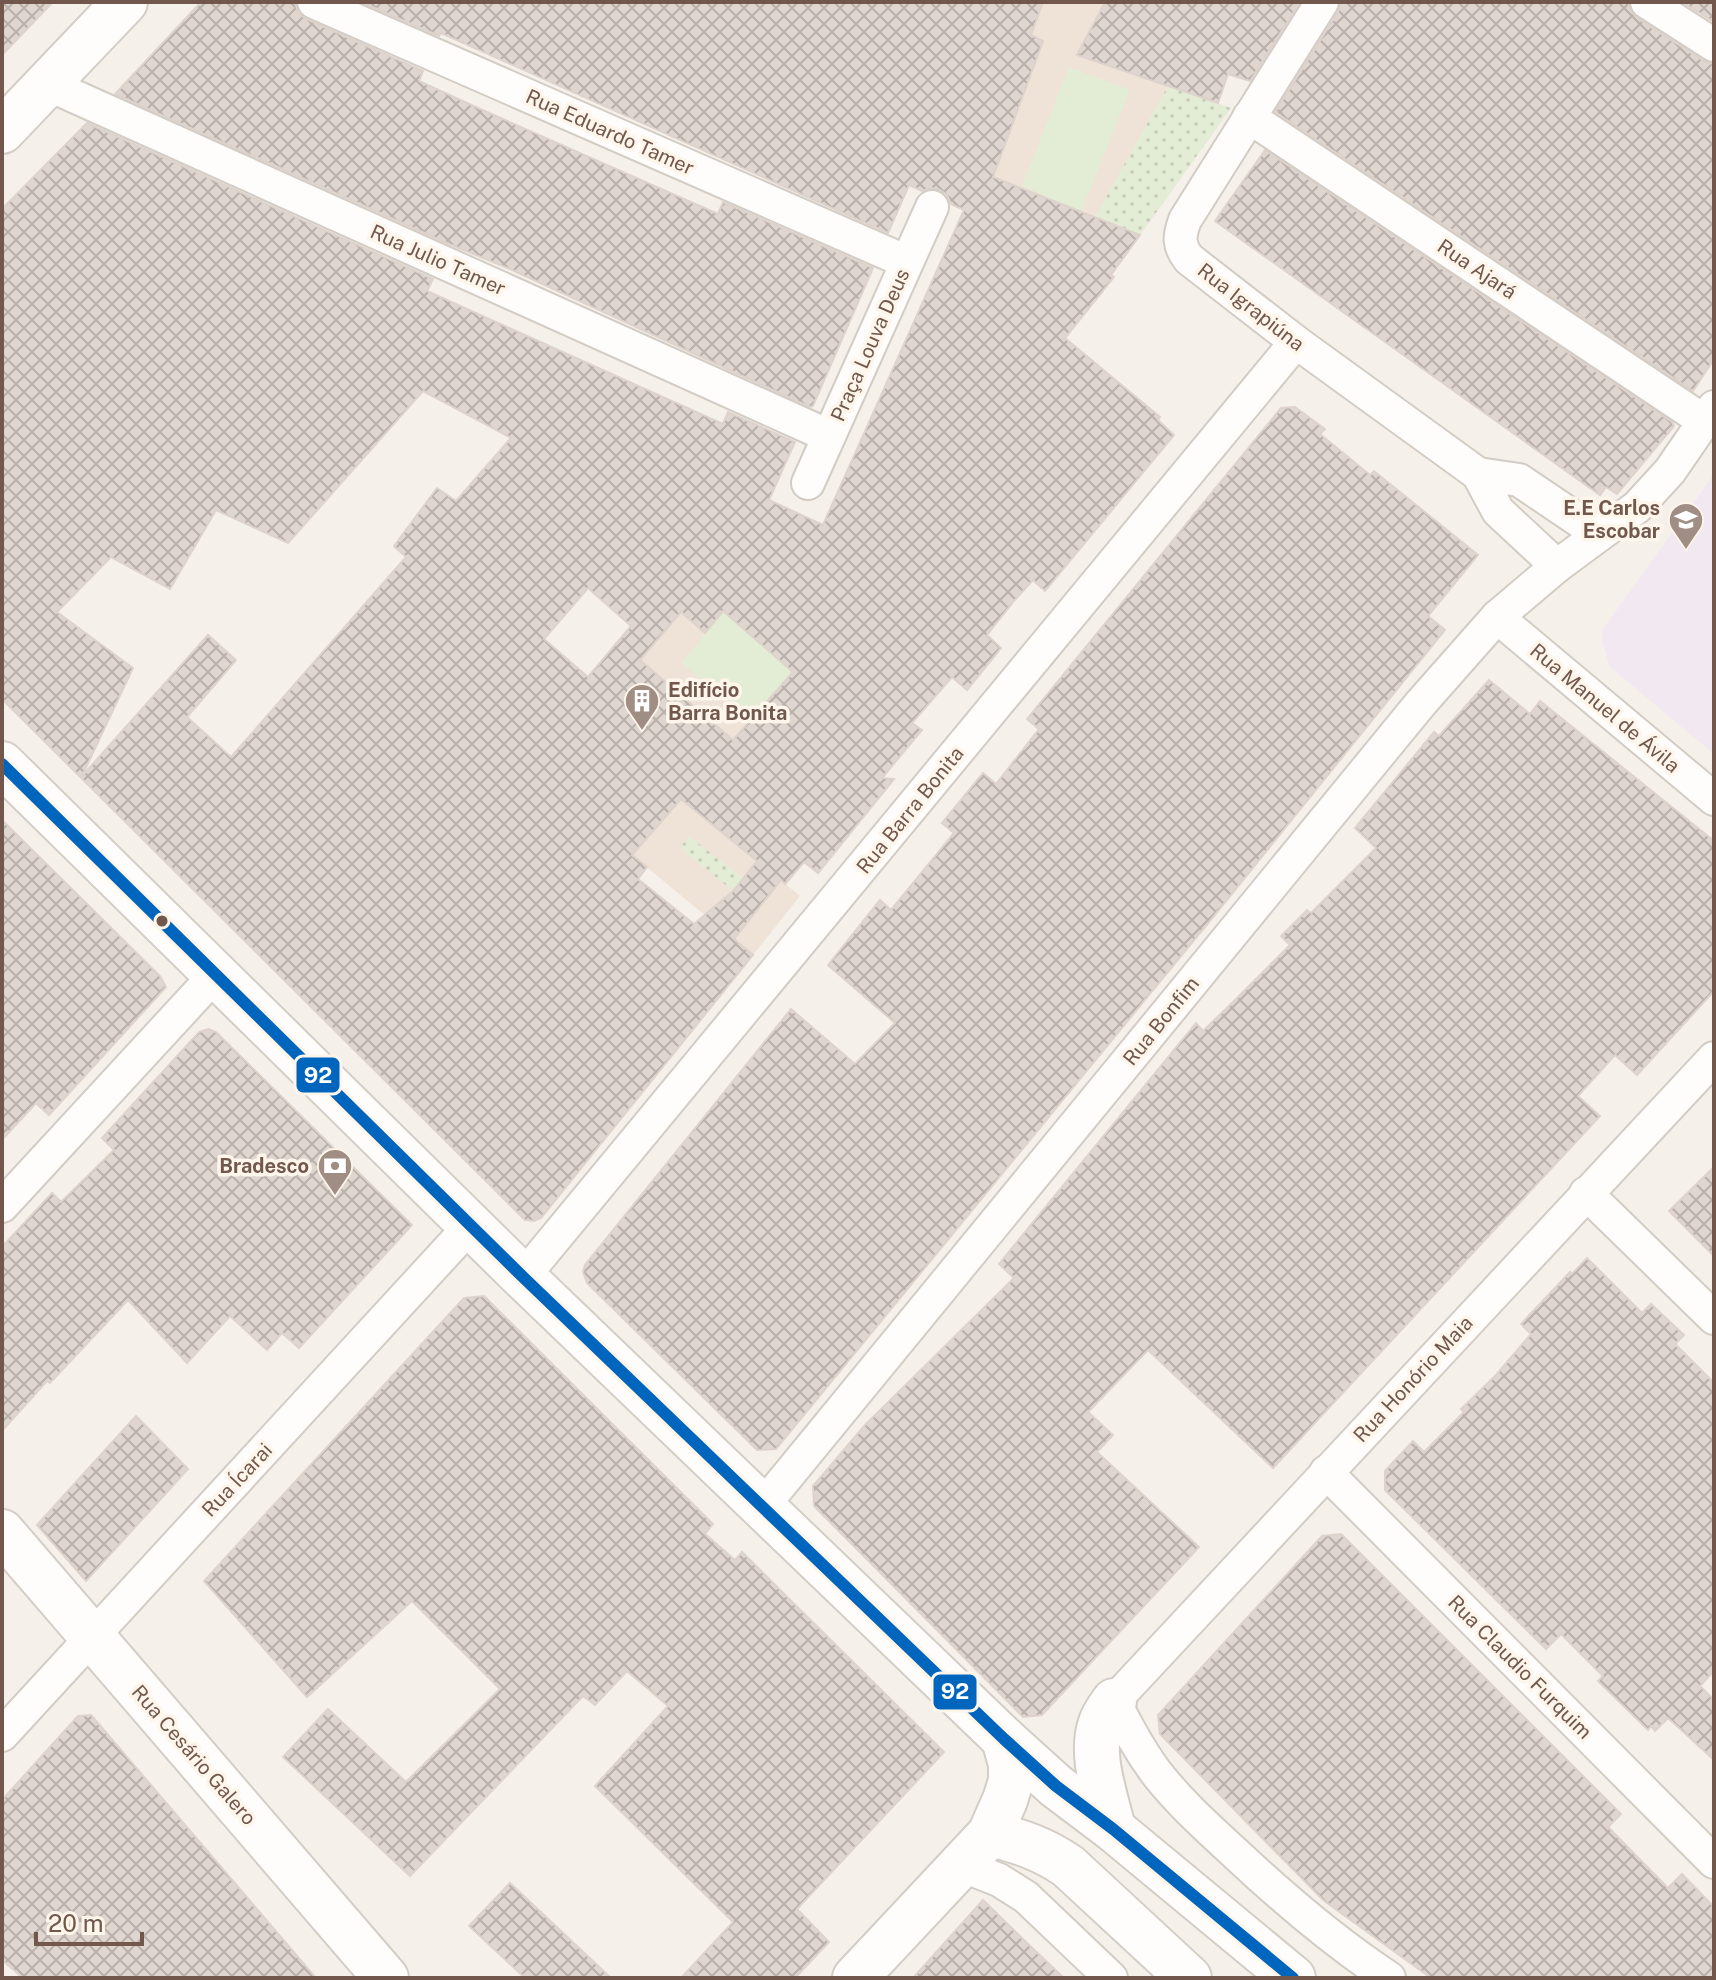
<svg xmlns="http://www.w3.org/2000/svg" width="1716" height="1980" viewBox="0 0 1716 1980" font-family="'Public Sans',sans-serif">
<defs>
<pattern id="grass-dots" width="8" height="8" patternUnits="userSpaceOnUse" patternTransform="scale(2)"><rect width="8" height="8" fill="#e3ecd5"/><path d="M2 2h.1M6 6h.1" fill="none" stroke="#c6ccb8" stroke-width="1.8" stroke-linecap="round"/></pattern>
<pattern id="building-cross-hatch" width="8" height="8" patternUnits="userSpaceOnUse" patternTransform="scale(2)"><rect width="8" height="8" fill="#dfd6d0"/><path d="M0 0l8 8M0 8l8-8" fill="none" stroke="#b9b0ab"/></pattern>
</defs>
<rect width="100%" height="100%" fill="#f6f0ea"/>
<g fill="#efe3d8">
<path d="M542,2H1106L1078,55L1231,108L1140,235Z"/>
<path d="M725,516L794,672L682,799L800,896L753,955L632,855L587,906L476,808Z"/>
</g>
<path fill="#f2e8f1" d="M1714,474V754L1610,667L1602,641L1603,629Z"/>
<g fill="url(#grass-dots)">
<path d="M1168,86L1231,108L1140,235L1095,217Z"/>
<path d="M689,836L743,878L733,891L680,848Z"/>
</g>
<g fill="#e3ecd5">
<path d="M1069,67L1130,90L1081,212L1022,186Z"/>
<path d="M723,611L794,672L750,722L682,663Z"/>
</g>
<g fill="url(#building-cross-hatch)" stroke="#ded3cc" stroke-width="2" fill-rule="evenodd">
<path d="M2,2H53L2,55Z"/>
<path d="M201,2H295L298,13L306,19L423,71L419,81L478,108L718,214L723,202L873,268L813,406L810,407L510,269L449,244L115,94Z"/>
<path d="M361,2H1043L1031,35L1043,41L993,177L1140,235L1111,275L1114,277L1065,338L1160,417L1158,420L1174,435L1045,591L1033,580L1014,601L987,635L1001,648L967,690L952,677L912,723L922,730L882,778L894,779L818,873L804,862L785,884L781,880L734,939L753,955L541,1218L534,1221L525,1220L2,699V209L87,123L433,279L427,291L527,336L723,424L728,412L795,442L769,500L823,525L964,210L951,204L947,195L940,190L931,188L922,191L909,185L888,233L441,33L439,36ZM423,391L511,438L456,501L437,488L394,546L406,557L231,757L187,717L236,660L208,635L82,776L133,668L57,612L111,557L170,589L216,510L288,543ZM588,588L631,626L588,677L544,639ZM723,611L793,672L733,740L640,660L681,612L705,633ZM681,799L757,861L733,891L694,924L638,879L647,867L632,855Z"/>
<path d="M1105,2H1300L1250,81L1228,74L1218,103L1077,55Z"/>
<path d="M1341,2H1628L1631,11L1637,18L1704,61L1714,64V359L1693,391L1275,112L1338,12Z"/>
<path d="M1682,2H1714V22Z"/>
<path d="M1265,150L1672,422L1674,426L1617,494L1606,487L1600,495L1215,221Z"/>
<path d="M1295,407L1325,429L1320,434L1370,475L1374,471L1478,555L1428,616L1445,630L1218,911L776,1449L757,1450L587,1283L583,1272L585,1265L791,1009L855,1064L895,1023L828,965L880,900L891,910L954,833L942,823L983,773L996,784L1039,729L1027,719L1281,408Z"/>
<path d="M1489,680L1530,714L1540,701L1714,841V991L1637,1075L1615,1055L1578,1096L1600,1116L1273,1468L1148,1350L1088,1412L1113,1435L1097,1452L1199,1547L1042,1715L1023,1717L814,1506L813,1486L865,1425L1014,1278L999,1264L1196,1023L1203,1031L1235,1000L1290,945L1281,936L1307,910L1311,913L1376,848L1355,828L1434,732L1439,736Z"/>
<path d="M2,820L160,976L166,987L49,1115L36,1103L2,1140Z"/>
<path d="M208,1029L216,1032L412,1225L299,1348L282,1333L267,1350L230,1316L187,1363L128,1300L50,1383L47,1381L2,1431V1247L52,1193L61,1202L114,1150L102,1138L199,1032Z"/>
<path d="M1714,1167V1256L1669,1211Z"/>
<path d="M1587,1258L1642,1313L1651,1304L1684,1335L1675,1344L1714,1383V1671L1700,1686L1714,1700V1760L1668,1718L1655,1731L1651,1726L1648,1730L1598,1681L1603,1676L1561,1634L1546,1649L1385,1490V1471L1413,1441L1424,1452L1464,1412L1461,1409L1496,1375L1531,1334L1521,1324L1570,1272L1572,1274Z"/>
<path d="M484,1296L713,1524L705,1534L735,1560L742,1552L944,1752L797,1909L829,1942L795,1978H681L733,1922L595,1786L668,1706L627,1671L595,1705L583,1696L410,1876L283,1757L328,1709L406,1782L500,1689L412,1601L307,1697L204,1581L464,1298Z"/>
<path d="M136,1416L188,1469L86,1581L37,1525Z"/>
<path d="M1341,1534L1621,1814L1608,1827L1668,1888L1682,1874L1714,1907V1978H1431L1323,1900L1160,1734L1158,1715L1322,1536Z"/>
<path d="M91,1715L121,1750L316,1978H23L2,1960V1800L78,1716Z"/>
<path d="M510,1883L611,1978H525L469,1926Z"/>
<path d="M983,1900L1026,1942L1064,1978H913Z"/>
</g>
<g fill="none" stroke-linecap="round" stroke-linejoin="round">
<defs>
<g id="street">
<path d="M314,2L907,262"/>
<path d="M1322,2L1185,220C1179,236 1178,245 1189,259L1296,342L1478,474"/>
<path d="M1647,2L1714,45"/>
<path d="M47,84L829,436"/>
<path d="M1249,117L1704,421"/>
<path d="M808,483L932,207"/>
<path d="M1557,566L1498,511L1478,474L1519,480L1599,534"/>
<path d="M1497,617L1714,799"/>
<path d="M1586,1193L1714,1318"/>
<path d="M2,1206L216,974"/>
<path d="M523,1277L1296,342"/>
<path d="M1326,1472L1714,1862"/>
<path d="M762,1507L1421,703L1497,617L1557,566L1637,507L1670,471L1714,407"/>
<path d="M2,1735L471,1225"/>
<path d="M961,1865L999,1880L1026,1897L1111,1978"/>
<path d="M1389,1978C1334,1942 1284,1899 1236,1854C1209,1829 1181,1804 1158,1775C1140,1752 1127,1727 1114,1701L1714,1058"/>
</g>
<g id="secondary">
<path d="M2,131L125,2"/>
<path d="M2,764L523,1277L1004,1739L1056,1786L1113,1829L1293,1978"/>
<path d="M2,1532L386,1978"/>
<path d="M1113,1829C1106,1797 1089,1755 1101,1723C1103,1716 1109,1708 1114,1701"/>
<path d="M990,1834C1020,1841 1043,1849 1068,1866L1189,1978"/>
<path d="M855,1978L990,1834L1005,1800L1011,1781V1764L1004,1739"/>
</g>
</defs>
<use href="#street" stroke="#d3ccc5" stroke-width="36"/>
<use href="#secondary" stroke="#d4cdc6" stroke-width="48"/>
<use href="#street" stroke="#fefdfc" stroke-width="32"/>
<use href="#secondary" stroke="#fefdfc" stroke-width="44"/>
<defs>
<path id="bus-1" d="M2,764L523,1277L1004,1739L1056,1786L1113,1829L1293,1978"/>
</defs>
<use href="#bus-1" stroke="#fef5eb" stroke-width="18"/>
<use href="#bus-1" stroke="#0065bd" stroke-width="12"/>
</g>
<defs>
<symbol id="school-pin" viewBox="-11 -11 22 30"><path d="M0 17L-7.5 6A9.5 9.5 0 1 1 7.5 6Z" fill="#a08d83" stroke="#fef5eb"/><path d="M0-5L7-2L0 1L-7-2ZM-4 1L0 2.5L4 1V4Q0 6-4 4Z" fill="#fff"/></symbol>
<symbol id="building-pin" viewBox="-11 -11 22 30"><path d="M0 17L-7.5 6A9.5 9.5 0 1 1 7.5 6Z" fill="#a08d83" stroke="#fef5eb"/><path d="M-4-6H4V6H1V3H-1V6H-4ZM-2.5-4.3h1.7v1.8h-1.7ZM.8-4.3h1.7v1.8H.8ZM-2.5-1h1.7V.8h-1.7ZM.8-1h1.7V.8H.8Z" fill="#fff"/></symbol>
<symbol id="bank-pin" viewBox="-11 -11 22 30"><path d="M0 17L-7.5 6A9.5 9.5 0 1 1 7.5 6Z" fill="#a08d83" stroke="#fef5eb"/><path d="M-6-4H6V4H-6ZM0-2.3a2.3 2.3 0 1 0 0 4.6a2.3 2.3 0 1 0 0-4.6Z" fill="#fff"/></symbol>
</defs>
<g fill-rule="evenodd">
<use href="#school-pin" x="1666" y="500" width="40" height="54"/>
<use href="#building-pin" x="622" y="681" width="40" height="54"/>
<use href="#bank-pin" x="315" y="1146" width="40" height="54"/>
</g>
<circle fill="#72584c" stroke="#fef5eb" stroke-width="3" cx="162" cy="921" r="7"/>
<g text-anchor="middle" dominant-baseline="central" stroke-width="7" stroke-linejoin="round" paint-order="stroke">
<g font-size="20" fill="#72584c" stroke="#fef5eb">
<text transform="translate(610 132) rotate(24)">Rua Eduardo Tamer</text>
<text transform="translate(438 260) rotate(24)">Rua Julio Tamer</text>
<text transform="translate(1477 269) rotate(34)">Rua Ajará</text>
<text transform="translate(1251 307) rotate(38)">Rua Igrapiúna</text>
<text transform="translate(870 345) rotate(-66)">Praça Louva Deus</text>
<text transform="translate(1605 708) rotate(40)">Rua Manuel de Ávila</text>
<text transform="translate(910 810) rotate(-51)">Rua Barra Bonita</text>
<text transform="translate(1161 1021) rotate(-51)">Rua Bonfim</text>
<text transform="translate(1413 1379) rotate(-47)">Rua Honório Maia</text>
<text transform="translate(237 1480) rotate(-47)">Rua Ícarai</text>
<text transform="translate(1520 1667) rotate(45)">Rua Claudio Furquim</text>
<text transform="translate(194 1755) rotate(49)">Rua Cesário Galero</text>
</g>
<g font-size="20" font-weight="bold" fill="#72584c" stroke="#fef5eb" text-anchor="end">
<text x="1660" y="508">E.E Carlos<tspan x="1660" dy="23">Escobar</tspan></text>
<text x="668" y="690" text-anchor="start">Edifício<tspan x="668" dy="23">Barra Bonita</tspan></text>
<text x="309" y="1166">Bradesco</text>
</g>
</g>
<g stroke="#fef5eb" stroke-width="3">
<rect x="295" y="1056" width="46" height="38" rx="8" fill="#0065bd"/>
<rect x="932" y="1673" width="46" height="38" rx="8" fill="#0065bd"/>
</g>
<g font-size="22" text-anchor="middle" font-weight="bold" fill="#fff">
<text x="318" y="1083">92</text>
<text x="955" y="1699">92</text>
</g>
<rect width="1716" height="1980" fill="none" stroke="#72584c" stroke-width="8"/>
<path d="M36 1932v12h106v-12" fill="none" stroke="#72584c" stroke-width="4"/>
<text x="48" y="1932" font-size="24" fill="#72584c" stroke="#fef5eb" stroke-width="6" paint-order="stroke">20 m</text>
</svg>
